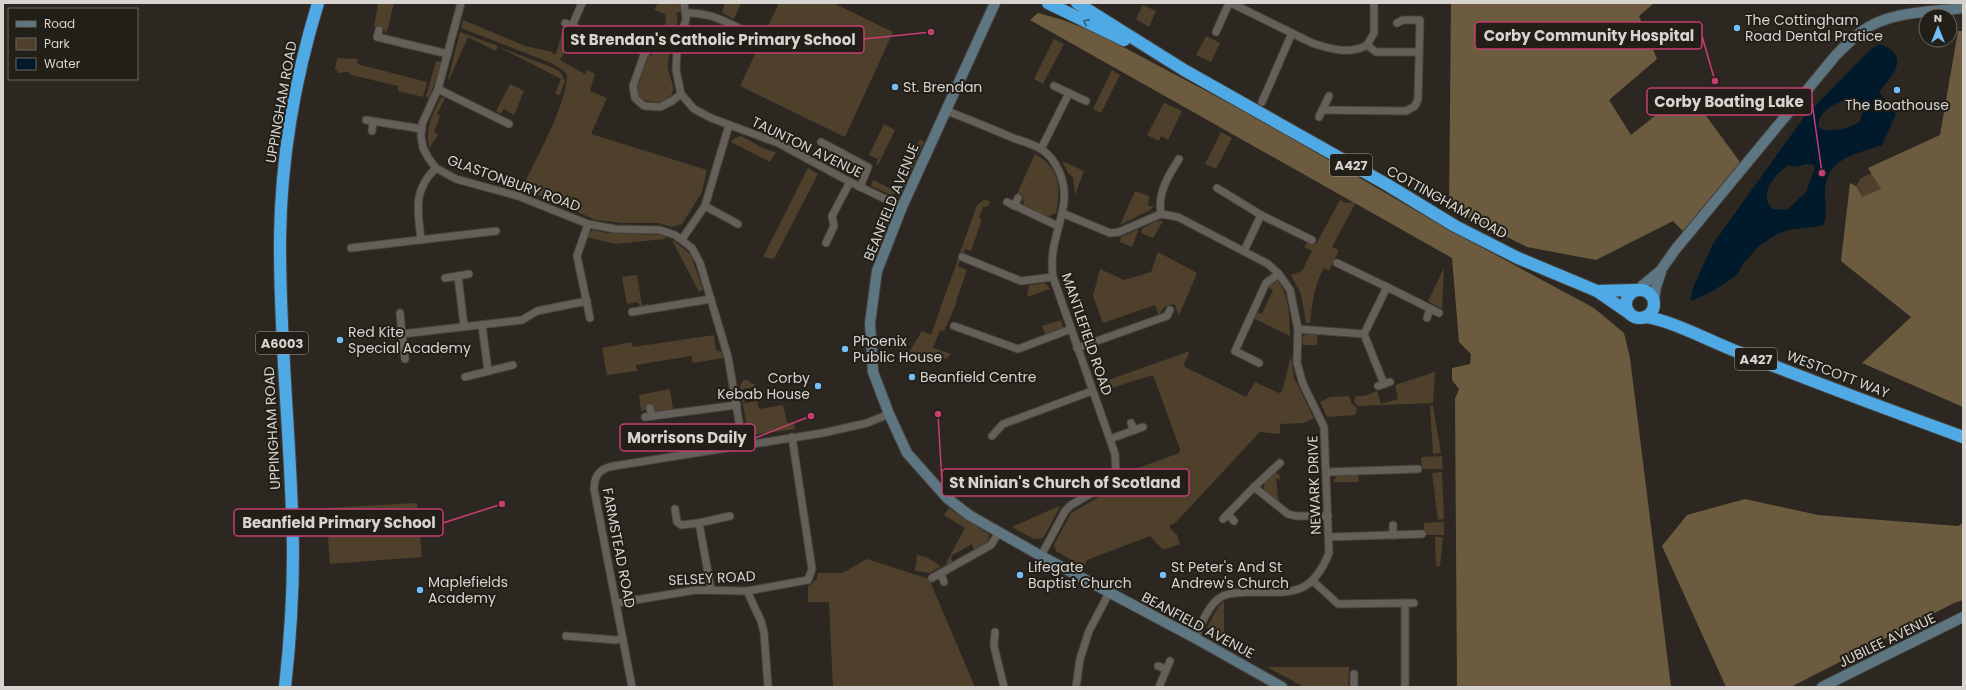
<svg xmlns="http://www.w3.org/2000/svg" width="1966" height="690" viewBox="0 0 1966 690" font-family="Poppins,sans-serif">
<rect width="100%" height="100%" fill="#2c2821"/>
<g fill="#4e402a">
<path d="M378,3H394L386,35L384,29L374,27Z"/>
<path d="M658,3H679L681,12L676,13C682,32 667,48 668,67C668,74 676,88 672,94C665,106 648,102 638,98L637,88L648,57L654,54L666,22L665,14L654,10Z"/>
<path d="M725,3H741L734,19L722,13Z"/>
<path d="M779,3H833L893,32L845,137L740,86Z"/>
<path d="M1143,5L1156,11L1149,27L1136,19Z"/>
<path d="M463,20L525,46L552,52L553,54H556L563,29L576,34L564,51V54L560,60L585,74L587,70L595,74L590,91L607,98L591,134L707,170L702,192L682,224L672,227L658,223H622L596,220L522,188C535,161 568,102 567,74L561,69L551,63L461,28Z"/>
<path d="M460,32L498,46L496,51L468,37L449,80L448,79Z"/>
<path d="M1206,36L1220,43L1211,62L1196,55Z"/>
<path d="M1054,39L1064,44L1043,84L1034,79Z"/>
<path d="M499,47L554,68L560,72L565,81L560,95L555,94L561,79Z"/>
<path d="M337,58L358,59L357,64L427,82L423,97L398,91V86L351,75L348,72L339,73L335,69Z"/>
<path d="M436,61L442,62L429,98L426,97Z"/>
<path d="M1112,70L1120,75L1101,113L1093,109Z"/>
<path d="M510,84L524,91L514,115L504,109L500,114L496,111Z"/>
<path d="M443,97L445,98L437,114L440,116L434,132L438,135L429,148C426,126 431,118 440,99Z"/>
<path d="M1164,103L1182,111L1168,140L1161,136L1159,141L1147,135Z"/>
<path d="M884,124L895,130L878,165L876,164L878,159L869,155Z"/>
<path d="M1221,132L1232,138L1216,169L1205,164Z"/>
<path d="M741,136C753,141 763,151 776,152L770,162L731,142L733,139Z"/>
<path d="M920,139L924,142L902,191L891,195L871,186L873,180L896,191Z"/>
<path d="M1035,154C1060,168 1061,188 1056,213L1048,217L1024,206L1023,197L1017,194Z"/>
<path d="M1062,161L1084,171L1075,195L1073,177L1068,173Z"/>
<path d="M808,168L818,174L774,259L763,257Z"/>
<path d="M1872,173L1881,189L1862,198L1856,186L1861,178Z"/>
<path d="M1135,191L1149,196L1148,206H1154L1150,210L1120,225Z"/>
<path d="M984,200L990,201L988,206L983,207L979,218L982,220L971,251L965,249L958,266L967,270L956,301L957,302L944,331L940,330L933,348L951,354L947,358L915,362L910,351L922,331L931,335L977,205Z"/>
<path d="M1340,200L1346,203L1356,202L1332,247L1339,250L1329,271L1324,268C1314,285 1312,304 1310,323H1306L1301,294L1291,275L1302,271L1312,251L1304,247L1307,243L1312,242L1316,244Z"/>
<path d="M1157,221H1163L1153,238L1141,233L1143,228Z"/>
<path d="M1139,229L1132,247L1120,242L1121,237Z"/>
<path d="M593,230L607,233L661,235L666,237L664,239L615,244L587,237L589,232Z"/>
<path d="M673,240L691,255L703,290L699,292L673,242Z"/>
<path d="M1158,252L1197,273L1179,315L1174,304L1164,307L1159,315L1155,305L1103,323L1093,296L1100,269L1124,280L1151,272Z"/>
<path d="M1444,268L1442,309L1428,301Z"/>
<path d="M637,275L642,305L648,304L649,307L640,308L638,302L627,304L622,277Z"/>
<path d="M1277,280C1289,293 1290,318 1290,336L1253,318L1256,312L1262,314L1273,290L1268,287L1269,285Z"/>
<path d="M1045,283L1050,289L1027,297L1029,285Z"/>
<path d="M1061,320L1063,328L1045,334L1042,326Z"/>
<path d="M1307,333H1318L1317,345H1303L1302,337Z"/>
<path d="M714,335L716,350L722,352L723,358L693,363L691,356L636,365L637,371L607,375L602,348L631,342L633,347Z"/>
<path d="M1190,351L1183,366L1246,397L1255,382L1279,393L1282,392L1291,356L1294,378L1314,418L1304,423L1280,424V434L1260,432L1175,523L1170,525V528L1177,535L1180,544L1163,550L1150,536L1087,560L1084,567L1056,551L1054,545L1071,513L1111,490L1122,474L1179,453L1180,449L1153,375L1102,391L1100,383Z"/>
<path d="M1435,372L1433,403L1358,406L1356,404L1354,400L1356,396H1364L1377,391L1381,404L1398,399L1395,385Z"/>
<path d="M744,380H748L752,384L754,383L755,387L743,389L745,403L757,401L759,409L783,405L787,423L793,422L795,429L751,435L747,429L740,385Z"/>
<path d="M670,389L673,409L655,412L653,407L641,411L639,395Z"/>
<path d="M1349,396L1352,404L1357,408L1355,415L1327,417L1320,402L1330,397Z"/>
<path d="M1430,406H1433L1441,453L1433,454Z"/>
<path d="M1442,456L1443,469H1422L1421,457Z"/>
<path d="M1275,472L1280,476V479H1276L1279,504L1264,489V482Z"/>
<path d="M1442,472L1444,519L1438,520L1432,473Z"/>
<path d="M1337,475H1358L1359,482H1333Z"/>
<path d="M417,503L422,557L330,564L326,508Z"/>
<path d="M1059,506L1060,507L1043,538L1034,539L1012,527Z"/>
<path d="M949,508L989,534L988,542L974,550L972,544L951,556L952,562L945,565L965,528L944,515Z"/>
<path d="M1444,522V535H1424V523Z"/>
<path d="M1435,537H1443L1440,566H1436Z"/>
<path d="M917,555L926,557L941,566L930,573L915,571Z"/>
<path d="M867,559L929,579L975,687H833L829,602H808V586L817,579L818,573H842Z"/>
<path d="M1224,601V643L1210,635L1207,628L1218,607Z"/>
<path d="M1267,667H1349L1348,687H1304Z"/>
</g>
<g fill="#6c5b3e">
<path d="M1451,3H1654L1639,16L1657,59L1609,100L1631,135L1687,90L1740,162L1683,231L1673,221L1596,260L1527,247L1449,208Z"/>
<path d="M1038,13L1063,20L1097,33L1255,117L1444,227L1594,308L1624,333L1630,358L1671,687H1457L1455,399L1459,389L1452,380V368L1470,364L1471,354L1459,342L1452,258L1030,20Z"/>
<path d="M1958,31H1963V407L1862,363L1911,317L1841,261L1850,183L1856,186L1862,197L1881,189L1868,168L1940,135Z"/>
<path d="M1745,499L1818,515L1958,526L1963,523V600L1954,603L1791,687H1726L1662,546L1687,515Z"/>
</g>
<path fill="#001a2b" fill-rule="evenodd" d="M1880,44C1912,57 1892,75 1879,92L1896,114L1882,145C1856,154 1825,158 1825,193C1825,204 1827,214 1824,224L1821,226L1788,230L1777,234L1759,246L1743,264L1737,275L1713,291L1691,301L1692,290L1713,244L1804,117L1871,49ZM1852,98C1865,101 1864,110 1860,121C1851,129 1830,133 1819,128C1816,111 1838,101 1852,98ZM1808,164L1814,165L1815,168L1806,192L1787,210L1773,209C1757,194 1775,174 1789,165L1795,167Z"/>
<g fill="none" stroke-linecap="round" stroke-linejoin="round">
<defs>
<g id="street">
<path d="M461,3L438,89L422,124L421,136L423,148L429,159L436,168L456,179L518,196L588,224L615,229L660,230L675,235L692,248L700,263L728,357L743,445"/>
<path d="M684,3L686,19L677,52L676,70L681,94L694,109L711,118L778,143L850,182L902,207"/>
<path d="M1231,3L1312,43C1330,49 1350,55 1367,45L1376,52H1419"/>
<path d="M686,13C713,12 732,25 755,36"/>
<path d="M565,23L578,29"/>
<path d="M572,26L582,3"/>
<path d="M379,30L377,37L448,54"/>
<path d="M1216,32L1229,3"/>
<path d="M1367,45L1374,33V3"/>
<path d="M648,50L644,55L633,86L635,98L644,106L660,107L672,101L681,94"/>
<path d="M1054,86L1086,101"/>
<path d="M438,89L509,124"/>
<path d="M1262,102L1292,33"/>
<path d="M945,110C967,119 990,128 1013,138C1022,141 1033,144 1041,149C1058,160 1066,183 1064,202C1060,230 1049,247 1053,277L1115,454L1116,474L1111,482L1071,505L1065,511L1041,556"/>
<path d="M1323,110L1406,111L1415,106L1418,99L1420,20H1403L1397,23"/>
<path d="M1319,117L1329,96"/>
<path d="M366,120L422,129"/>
<path d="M372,131L373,122"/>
<path d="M821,142L868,167L860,187"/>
<path d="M1041,149L1069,93"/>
<path d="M1217,188L1261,215L1244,251"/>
<path d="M1007,202L1058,226"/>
<path d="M705,206L738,224"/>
<path d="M1014,206L1018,198"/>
<path d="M1062,213L1110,233L1119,232L1161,214L1178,217L1268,264L1279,274L1290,290L1298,329L1297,363L1303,384L1324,427L1329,553C1311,598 1290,592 1248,592C1239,593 1229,592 1221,597C1208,605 1201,625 1195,638"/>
<path d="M1161,214C1157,194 1168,176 1179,159"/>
<path d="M1261,215L1312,240"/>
<path d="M588,224L577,256L590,318"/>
<path d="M682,239L705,206L729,125"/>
<path d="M421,240C418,211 412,191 436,168"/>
<path d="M826,243L834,226L832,216L850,182"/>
<path d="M351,248L496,231"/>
<path d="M962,257L1021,281L1053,277"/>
<path d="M1337,263L1387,287"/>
<path d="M458,276L469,274"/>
<path d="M445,278L458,276L464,326"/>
<path d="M632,312L711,299"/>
<path d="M400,313L402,334L522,320L537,311L587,301"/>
<path d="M1427,318L1430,309"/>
<path d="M482,325L488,371"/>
<path d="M954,326L1018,349L1071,329"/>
<path d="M1298,329L1364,334L1384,384"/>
<path d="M402,334L405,359"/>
<path d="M1364,334L1387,287L1439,313"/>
<path d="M1077,348L1167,316L1170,310"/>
<path d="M1259,363L1235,351L1266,283L1279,274"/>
<path d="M465,377L513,365"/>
<path d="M1378,386L1390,382"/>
<path d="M650,408L652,416"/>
<path d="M645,417L737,405"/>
<path d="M1131,423L1134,430"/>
<path d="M992,436L1003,424L1092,391"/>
<path d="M1110,439L1143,427"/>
<path d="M1327,472L1418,469"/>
<path d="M1254,487L1280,463"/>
<path d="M675,509L677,522L681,525L699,523L711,589"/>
<path d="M1228,514L1234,521"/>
<path d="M1223,519L1254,487L1288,514L1296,516H1328"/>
<path d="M699,523L730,516"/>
<path d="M1393,525V535"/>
<path d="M1329,537L1422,534"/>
<path d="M941,574L944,582"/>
<path d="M932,578L991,545L999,532"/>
<path d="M1313,581L1338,604L1405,603V687"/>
<path d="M747,591L761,621L764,632L768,687"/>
<path d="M617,603L696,590L747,591L808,580L812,569L792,437"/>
<path d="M1405,603H1414"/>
<path d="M995,632L994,646L1004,687"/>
<path d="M566,636L616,640L623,638"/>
<path d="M1158,666L1166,669"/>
<path d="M1354,674V687"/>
<path d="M632,687L594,489C594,471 604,467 620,465L823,433L867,423L889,414"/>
<path d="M1076,687L1080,659L1089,631L1109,593"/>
<path d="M1159,687L1170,661"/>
</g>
<g id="secondary">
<path d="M995,3L902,207L877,271L870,323L873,372L889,414L907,453L947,498L969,515L1041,556L1195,638L1282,687"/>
<path d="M1637,290L1661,270L1675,250L1836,55C1844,47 1852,39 1861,32C1888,11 1930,12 1963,8"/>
<path d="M1654,299L1656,287L1661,272"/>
<path d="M1822,687L1963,617"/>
</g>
<g id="highway">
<path d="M1048,3L1124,40"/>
<path d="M1077,3L1184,70L1386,184L1455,226L1518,258L1597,291L1629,313"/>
<circle cx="1640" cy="304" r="14"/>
<path d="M1597,291L1635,290"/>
<path d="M1645,317C1668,319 1710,341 1733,350C1809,380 1886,409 1963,437"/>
<path d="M285,687C290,642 293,597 293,552C292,447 279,343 280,238C281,159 295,78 318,3"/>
</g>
</defs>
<use href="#street" stroke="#47433d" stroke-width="9"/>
<use href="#secondary" stroke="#47433d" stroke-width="12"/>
<use href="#highway" stroke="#47433d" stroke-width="14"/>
<use href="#street" stroke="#645f58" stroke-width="7"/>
<use href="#secondary" stroke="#5e7582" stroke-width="10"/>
<use href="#highway" stroke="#4fa9e5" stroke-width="12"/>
</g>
<defs><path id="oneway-chevron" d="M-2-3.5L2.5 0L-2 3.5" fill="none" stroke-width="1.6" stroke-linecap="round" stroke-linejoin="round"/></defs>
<use stroke="#365d74" href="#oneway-chevron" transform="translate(1086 22) rotate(-154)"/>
<g fill="#74c0f6" stroke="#221e18" stroke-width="1.5">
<circle cx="1737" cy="28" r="4"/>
<circle cx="895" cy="87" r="4"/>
<circle cx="1897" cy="90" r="4"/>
<circle cx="340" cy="340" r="4"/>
<circle cx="845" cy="349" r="4"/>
<circle cx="912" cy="377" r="4"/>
<circle cx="818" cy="386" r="4"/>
<circle cx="1020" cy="575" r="4"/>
<circle cx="1163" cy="575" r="4"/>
<circle cx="420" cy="590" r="4"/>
</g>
<g text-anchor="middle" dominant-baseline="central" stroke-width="4" stroke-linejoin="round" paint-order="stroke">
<g fill="#221e18" stroke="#a19d98" stroke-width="1">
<rect x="1330" y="154" width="42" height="22" rx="3"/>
<rect x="256" y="332" width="52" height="22" rx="3"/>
<rect x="1735" y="348" width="42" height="22" rx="3"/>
</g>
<g font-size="13" font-weight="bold" fill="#d7d4cf">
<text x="1351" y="165">A427</text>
<text x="282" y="343">A6003</text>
<text x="1756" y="359">A427</text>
</g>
<g font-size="14" fill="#d7d4cf" stroke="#221e18" text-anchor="start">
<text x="1745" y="20">The Cottingham<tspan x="1745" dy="16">Road Dental Pratice</tspan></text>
<text x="903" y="87">St. Brendan</text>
<text x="1897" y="105" text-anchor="middle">The Boathouse</text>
<text x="348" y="332">Red Kite<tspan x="348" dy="16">Special Academy</tspan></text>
<text x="853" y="341">Phoenix<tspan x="853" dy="16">Public House</tspan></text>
<text x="920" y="377">Beanfield Centre</text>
<text x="810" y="378" text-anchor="end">Corby<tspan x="810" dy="16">Kebab House</tspan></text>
<text x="1028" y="567">Lifegate<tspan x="1028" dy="16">Baptist Church</tspan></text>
<text x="1171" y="567">St Peter's And St<tspan x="1171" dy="16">Andrew's Church</tspan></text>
<text x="428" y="582">Maplefields<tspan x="428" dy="16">Academy</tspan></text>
</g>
<g font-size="14" fill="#d7d4cf" stroke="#221e18">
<text transform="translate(281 102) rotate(-80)">UPPINGHAM ROAD</text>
<text transform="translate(807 147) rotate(26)">TAUNTON AVENUE</text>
<text transform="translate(514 183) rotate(20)">GLASTONBURY ROAD</text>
<text transform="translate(891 202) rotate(-68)">BEANFIELD AVENUE</text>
<text transform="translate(1447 202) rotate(29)">COTTINGHAM ROAD</text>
<text transform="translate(1087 334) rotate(71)">MANTLEFIELD ROAD</text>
<text transform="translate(1838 374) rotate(21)">WESTCOTT WAY</text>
<text transform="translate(272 428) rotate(-93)">UPPINGHAM ROAD</text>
<text transform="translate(1314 485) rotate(-92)">NEWARK DRIVE</text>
<text transform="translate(619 548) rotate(79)">FARMSTEAD ROAD</text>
<text transform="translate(712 578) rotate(-3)">SELSEY ROAD</text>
<text transform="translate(1198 625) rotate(28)">BEANFIELD AVENUE</text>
<text transform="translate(1887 640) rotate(-26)">JUBILEE AVENUE</text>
</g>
</g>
<path fill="none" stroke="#c63e72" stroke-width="1.5" d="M1715 81L1702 36M931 32L864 39M1822 173L1812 102M811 416L755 438M938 414L942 483M502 504L443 523"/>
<g fill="#c63e72" stroke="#221e18" stroke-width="1.5">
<circle cx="1715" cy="81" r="4"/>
<circle cx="931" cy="32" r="4"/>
<circle cx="1822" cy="173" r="4"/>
<circle cx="811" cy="416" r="4"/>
<circle cx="938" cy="414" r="4"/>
<circle cx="502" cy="504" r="4"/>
</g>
<g fill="#221e18" stroke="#c63e72" stroke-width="1.5">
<rect x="1475" y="22" width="227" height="27" rx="4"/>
<rect x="563" y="26" width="301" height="27" rx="4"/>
<rect x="1647" y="88" width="165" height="27" rx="4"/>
<rect x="620" y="424" width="135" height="27" rx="4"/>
<rect x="942" y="469" width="247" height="27" rx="4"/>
<rect x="234" y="509" width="209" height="27" rx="4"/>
</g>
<g font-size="15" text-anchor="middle" font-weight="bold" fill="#d7d4cf">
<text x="1589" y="41">Corby Community Hospital</text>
<text x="713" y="45">St Brendan's Catholic Primary School</text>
<text x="1729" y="107">Corby Boating Lake</text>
<text x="687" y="443">Morrisons Daily</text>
<text x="1065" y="488">St Ninian's Church of Scotland</text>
<text x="339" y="528">Beanfield Primary School</text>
</g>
<rect width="1966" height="690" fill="none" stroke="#d7d4cf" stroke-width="8"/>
<rect x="8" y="8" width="130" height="72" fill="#221e18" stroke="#6a6761"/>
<rect x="16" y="21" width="20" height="6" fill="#5e7582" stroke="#6a6761"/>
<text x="44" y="28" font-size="12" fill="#d7d4cf">Road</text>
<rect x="16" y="38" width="20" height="12" fill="#4e402a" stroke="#6a6761"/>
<text x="44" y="48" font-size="12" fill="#d7d4cf">Park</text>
<rect x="16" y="58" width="20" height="12" fill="#001a2b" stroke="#6a6761"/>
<text x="44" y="68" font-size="12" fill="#d7d4cf">Water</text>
<g transform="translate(1938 28)"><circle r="19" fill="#221e18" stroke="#6a6761"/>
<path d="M0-3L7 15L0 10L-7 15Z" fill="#74c0f6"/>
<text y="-6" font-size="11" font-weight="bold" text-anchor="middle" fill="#d7d4cf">N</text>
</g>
</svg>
